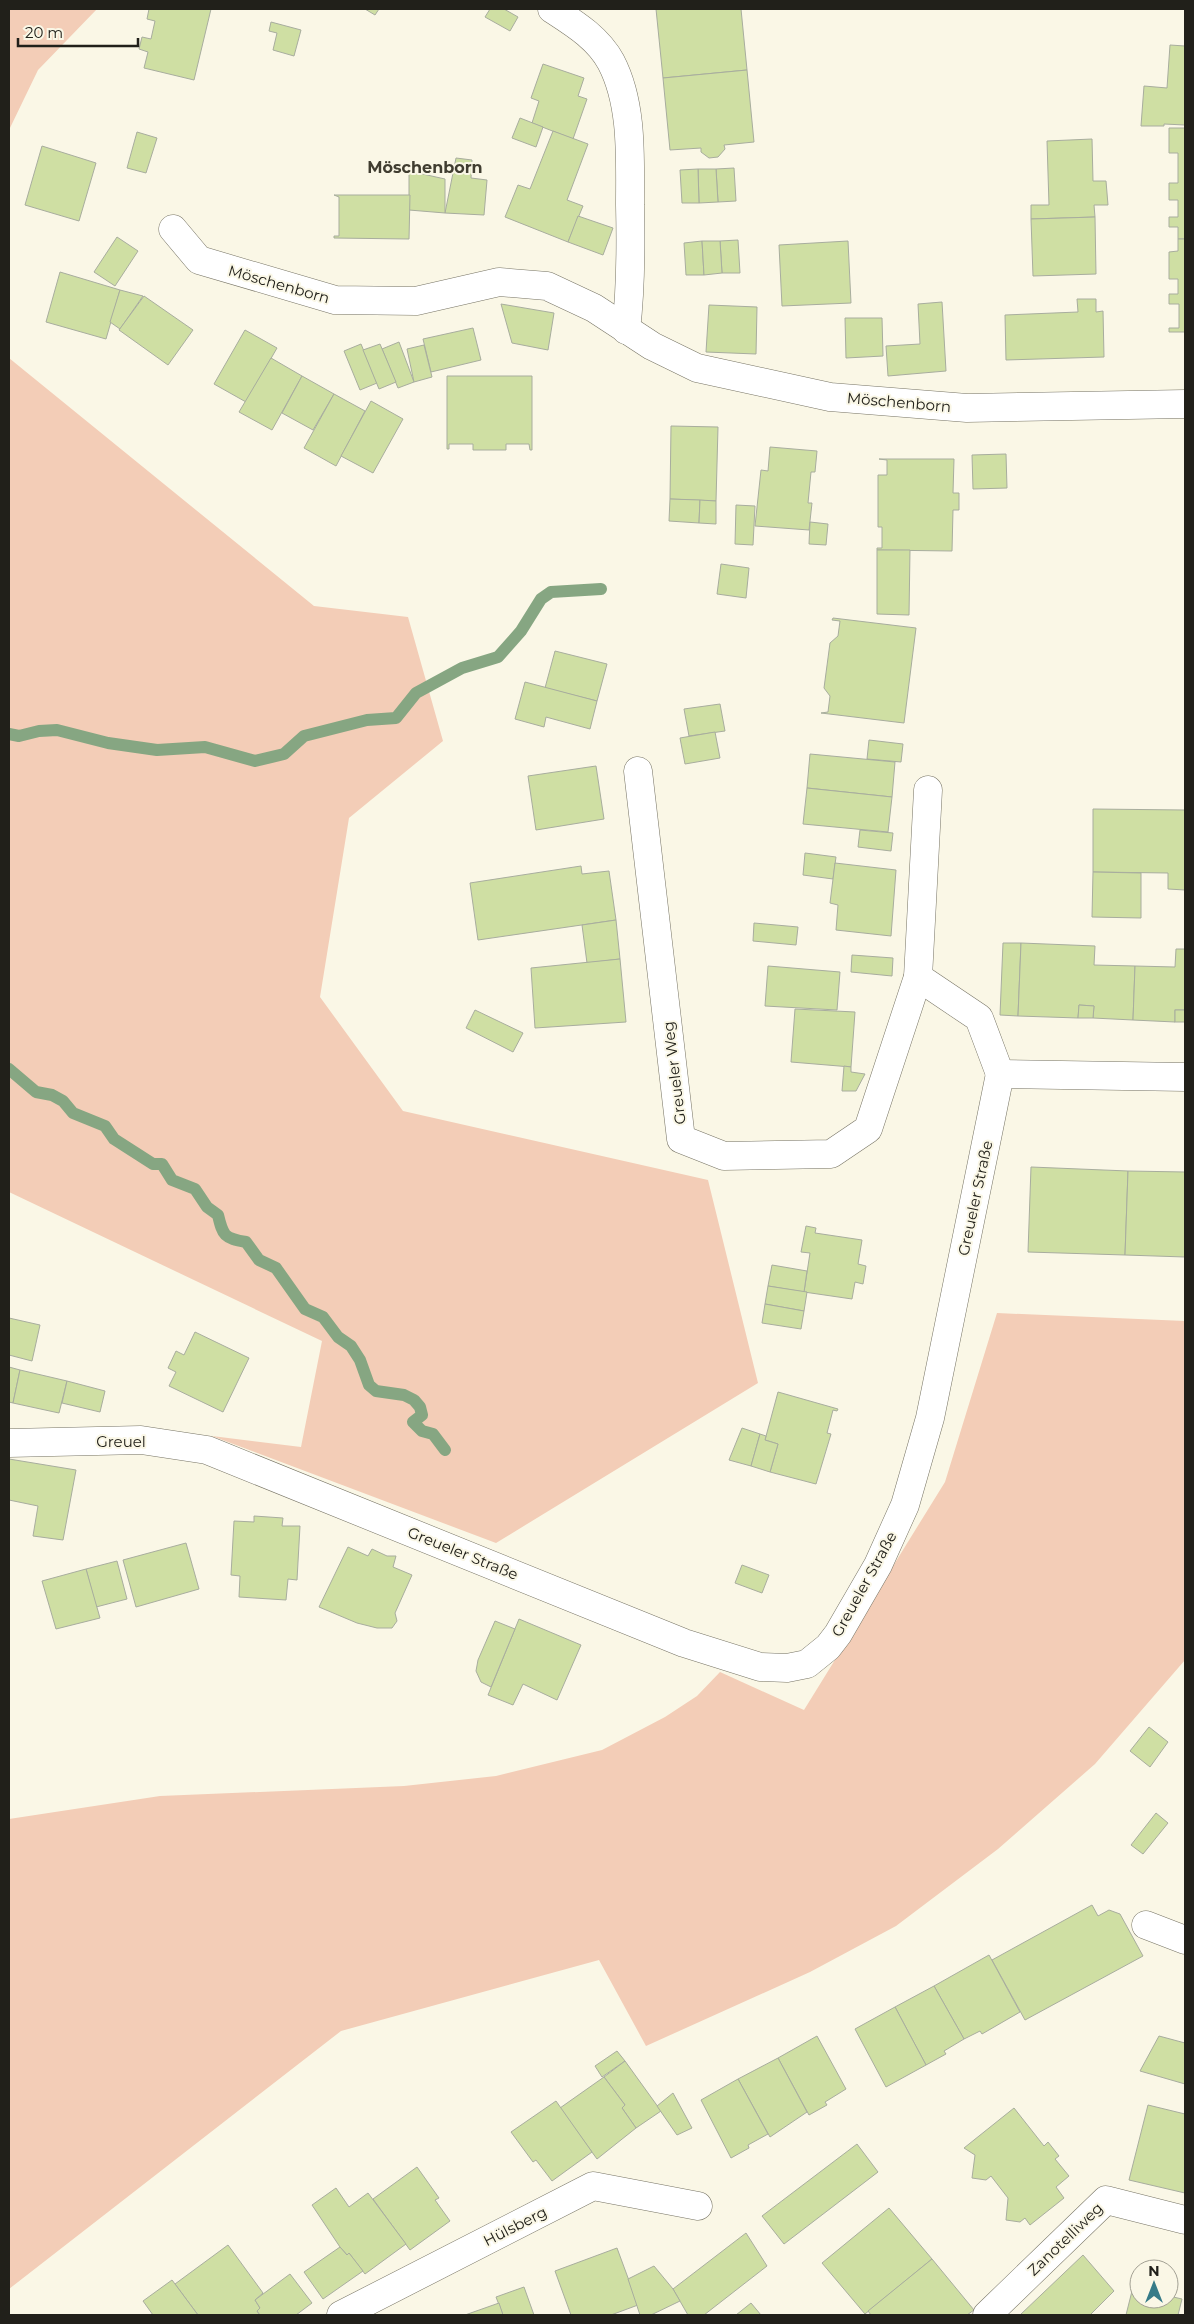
<svg xmlns="http://www.w3.org/2000/svg" width="1194" height="2324" viewBox="0 0 1194 2324" font-family="Montserrat,sans-serif">
<rect width="100%" height="100%" fill="#faf7e6"/>
<g fill="#f3cdb7">
<path d="M9,9H97L38,70L9,130Z"/>
<path d="M9,358L314,606L408,617L443,741L349,818L320,997L403,1111L708,1180L758,1383L496,1543L212,1436L301,1447L322,1341L9,1192Z"/>
<path d="M997,1313L1185,1321V1660L1095,1764L998,1849L896,1926L810,1972L646,2046L599,1960L341,2031L9,2289V1819L160,1796L404,1786L496,1776L602,1750L665,1717L697,1696L720,1672L804,1710L945,1482Z"/>
</g>
<g fill="none" stroke-linecap="round" stroke-linejoin="round">
<g stroke="#86a682" stroke-width="12">
<path d="M9,734L19,736L39,731L57,730L108,743L157,750L205,747L255,761L284,754L304,736L367,720L396,718L416,693L462,668L498,657L521,631L541,599L551,592L601,589"/>
<path d="M9,1069L36,1092L52,1095L63,1101L73,1113L105,1126L114,1139L153,1164H162L172,1180L195,1189L207,1207L218,1215C223,1236 224,1238 246,1242L259,1260L276,1268L305,1309L323,1317L338,1337L351,1346L360,1360L369,1385L376,1391L404,1395L414,1400L420,1407L422,1415L413,1422L422,1431L433,1434L445,1450"/>
</g>
</g>
<g fill="#cfdfa3" stroke="#a8ad9e">
<path d="M149,9H211L194,80L144,68L148,52L139,49L142,37L151,39L155,21L147,19Z"/>
<path d="M365,9H379L375,15Z"/>
<path d="M490,9H504L518,17L510,31L485,17Z"/>
<path d="M656,9H741L747,70L663,78Z"/>
<path d="M271,22L301,30L294,56L273,50L277,33L269,31Z"/>
<path d="M1170,45L1185,46V125L1164,124V126H1141L1144,86L1167,88Z"/>
<path d="M543,64L584,78L578,96L587,99L573,139L532,123L539,101L531,98Z"/>
<path d="M747,70L754,142L724,145L725,149L718,157L709,158L701,152V148L670,150L663,78Z"/>
<path d="M520,118L543,127L536,147L512,138Z"/>
<path d="M1169,128H1185V239H1178V227H1169V217H1178V200H1169V183H1178V153H1169Z"/>
<path d="M553,131L588,144L567,200L583,206L568,242L505,217L518,185L530,189Z"/>
<path d="M137,132L157,138L146,173L127,168Z"/>
<path d="M1092,139L1093,181H1106L1108,205H1094L1095,217L1031,219V205H1049L1047,141Z"/>
<path d="M42,146L96,163L79,221L25,205Z"/>
<path d="M456,158L472,160L471,178L487,180L484,215L445,213Z"/>
<path d="M734,168L736,201L718,202L716,169Z"/>
<path d="M698,169H716L718,202L699,203Z"/>
<path d="M698,169L699,203H682L680,170Z"/>
<path d="M409,171L445,179V213L409,210Z"/>
<path d="M334,195H410L409,239L334,238V236H339V197Z"/>
<path d="M578,216L613,228L603,255L568,242Z"/>
<path d="M1095,217L1096,274L1033,276L1031,219Z"/>
<path d="M117,237L138,251L115,286L94,272Z"/>
<path d="M1178,239H1185V332H1169V328H1179V304H1169V294H1178V279H1169V252L1178,251Z"/>
<path d="M738,240L740,273H722L720,241Z"/>
<path d="M702,241L704,275H686L684,243Z"/>
<path d="M702,241H720L722,273L704,275Z"/>
<path d="M848,241L851,303L782,306L779,245Z"/>
<path d="M60,272L120,290L106,339L46,322Z"/>
<path d="M120,290L143,296L120,329L110,322Z"/>
<path d="M144,296L193,330L168,365L119,330Z"/>
<path d="M1077,299H1096V312L1103,311L1104,357L1006,360L1005,315L1078,312Z"/>
<path d="M942,302L946,371L888,376L886,346L920,344L918,304Z"/>
<path d="M501,304L554,313L548,350L512,343Z"/>
<path d="M709,305L757,307L756,354L706,352Z"/>
<path d="M845,318H882L883,356L846,358Z"/>
<path d="M473,328L481,360L431,372L423,339Z"/>
<path d="M245,330L277,348L246,402L214,384Z"/>
<path d="M399,342L414,382L398,388L382,349Z"/>
<path d="M361,344L377,383L360,390L344,351Z"/>
<path d="M380,344L396,382L379,389L363,350Z"/>
<path d="M424,345L432,377L414,382L407,349Z"/>
<path d="M271,358L302,376L272,430L239,412Z"/>
<path d="M302,376L334,394L313,430L282,413Z"/>
<path d="M447,376H532V450H530L529,444H506V450H473V444H449V449H447Z"/>
<path d="M334,394L365,411L336,466L304,448Z"/>
<path d="M371,401L403,419L373,473L341,456Z"/>
<path d="M671,426L718,427L716,501L670,499Z"/>
<path d="M770,447L817,451L815,472H811L808,503H812L809,530L755,526L761,470L768,471Z"/>
<path d="M1006,454L1007,488L973,489L972,455Z"/>
<path d="M879,459H954L953,493H959V510H953L952,551L877,550V548H882V527H878V475H887V460Z"/>
<path d="M670,499L700,500L699,523L669,521Z"/>
<path d="M700,500L716,501V524L699,523Z"/>
<path d="M736,505L755,506L753,545L735,544Z"/>
<path d="M810,522L828,524L826,545L809,544Z"/>
<path d="M877,550H910L909,615L877,614Z"/>
<path d="M721,564L749,568L746,598L717,594Z"/>
<path d="M833,618L916,628L904,723L821,713L828,712L830,696L824,688L830,643L838,636L840,621L832,620Z"/>
<path d="M555,651L607,664L597,701L545,688Z"/>
<path d="M525,682L597,701L590,729L546,717L544,727L515,719Z"/>
<path d="M720,704L725,731L689,736L684,709Z"/>
<path d="M715,732L720,758L685,764L680,738Z"/>
<path d="M869,740L903,744L901,762L867,759Z"/>
<path d="M810,754L895,762L892,797L807,788Z"/>
<path d="M596,766L604,819L536,830L528,776Z"/>
<path d="M1185,787V890L1168,889V873L1093,872V809L1185,810Z"/>
<path d="M807,788L892,797L888,832L803,824Z"/>
<path d="M860,830L893,833L891,851L858,847Z"/>
<path d="M805,853L836,857L833,879L803,875Z"/>
<path d="M835,863L896,870L891,936L836,930L838,905L830,903Z"/>
<path d="M581,866L582,874L609,871L616,920L478,940L470,883Z"/>
<path d="M1093,872L1141,873V918L1092,917Z"/>
<path d="M616,920L620,959L587,963L582,925Z"/>
<path d="M754,923L798,927L796,945L753,941Z"/>
<path d="M1003,943H1021L1018,1016L1000,1015Z"/>
<path d="M1021,943L1095,946L1094,965L1135,966L1133,1020L1093,1018L1094,1006L1079,1005L1078,1018L1018,1016Z"/>
<path d="M1176,949H1185V1010H1175V1022L1133,1020L1135,966L1175,967Z"/>
<path d="M852,955L893,958L892,976L851,972Z"/>
<path d="M620,959L626,1022L535,1028L531,968Z"/>
<path d="M768,966L840,972L837,1010L765,1006Z"/>
<path d="M1079,1005L1094,1006L1093,1018H1078Z"/>
<path d="M795,1009L855,1012L851,1067L791,1062Z"/>
<path d="M475,1010L523,1033L513,1052L466,1028Z"/>
<rect x="1175" y="1010" width="10" height="12"/>
<path d="M844,1066L851,1067V1072L865,1074L856,1091H842Z"/>
<path d="M1031,1167L1128,1171L1125,1255L1028,1252Z"/>
<path d="M1128,1171L1185,1172V1257L1125,1255Z"/>
<path d="M806,1226L816,1228L815,1233L862,1240L858,1264L866,1266L863,1284L855,1282L852,1299L804,1292L810,1253L801,1252Z"/>
<path d="M772,1265L807,1271L804,1292L768,1286Z"/>
<path d="M768,1286L807,1292L804,1311L765,1304Z"/>
<path d="M765,1304L804,1311L801,1329L762,1323Z"/>
<path d="M9,1318L40,1325L32,1361L9,1355Z"/>
<path d="M195,1332L249,1358L223,1412L169,1386L176,1372L168,1368L176,1351L184,1355Z"/>
<path d="M9,1367L20,1370L13,1403L9,1402Z"/>
<path d="M20,1370L67,1381L59,1413L13,1403Z"/>
<path d="M67,1381L105,1391L100,1412L62,1403Z"/>
<path d="M778,1392L838,1409L837,1411L833,1410L827,1433L831,1434L816,1484L770,1472L778,1444L765,1440Z"/>
<path d="M742,1428L760,1434L751,1466L729,1460Z"/>
<path d="M760,1434L766,1436L765,1440L778,1444L770,1472L751,1466Z"/>
<path d="M9,1459L76,1470L63,1540L33,1536L38,1506L9,1500Z"/>
<path d="M254,1516L283,1518L282,1526H300L297,1580L288,1579L286,1600L239,1597L240,1576L231,1575L234,1521L254,1522Z"/>
<path d="M186,1543L199,1589L136,1607L123,1560Z"/>
<path d="M348,1547L368,1556L372,1549L387,1556H396L393,1567L412,1575L395,1613L397,1621L392,1628H377L357,1623L319,1607Z"/>
<path d="M117,1561L127,1599L96,1607L86,1569Z"/>
<path d="M742,1565L769,1575L762,1593L735,1583Z"/>
<path d="M86,1569L100,1618L56,1629L42,1581Z"/>
<path d="M519,1619L581,1645L557,1700L523,1684L513,1705L488,1695Z"/>
<path d="M495,1621L515,1629L491,1687L481,1682L476,1671L478,1660Z"/>
<path d="M1149,1727L1168,1742L1150,1767L1130,1751Z"/>
<path d="M1156,1813L1168,1823L1143,1854L1131,1845Z"/>
<path d="M1092,1905L1098,1916L1109,1910L1120,1914L1143,1956L1025,2020L992,1960Z"/>
<path d="M989,1955L1020,2012L982,2034L980,2031L964,2039L934,1986Z"/>
<path d="M934,1986L964,2039L944,2051L946,2054L926,2065L895,2007Z"/>
<path d="M895,2007L926,2065L886,2087L855,2029Z"/>
<path d="M817,2036L846,2089L825,2102L827,2105L809,2115L778,2058Z"/>
<path d="M1159,2036L1185,2043V2084L1140,2071Z"/>
<path d="M617,2051L625,2061L602,2077L595,2066Z"/>
<path d="M778,2058L807,2112L770,2137L738,2079Z"/>
<path d="M625,2061L661,2111L636,2128L622,2108L625,2105L604,2077Z"/>
<path d="M604,2077L625,2105L622,2108L636,2128L597,2159L560,2108Z"/>
<path d="M738,2079L768,2134L748,2145L749,2148L731,2158L701,2100Z"/>
<path d="M673,2093L692,2128L677,2135L657,2106Z"/>
<path d="M556,2101L592,2152L552,2181L536,2160L533,2162L511,2132Z"/>
<path d="M1148,2105L1185,2114V2193L1129,2180Z"/>
<path d="M1014,2108L1044,2146L1048,2142L1059,2156L1055,2159L1069,2176L1056,2187L1064,2198L1030,2225L1025,2218L1020,2222L1006,2220L1008,2198L991,2176L986,2180L972,2178L975,2155L964,2148Z"/>
<path d="M857,2144L878,2172L784,2244L762,2216Z"/>
<path d="M417,2167L439,2198L435,2200L450,2221L410,2250L373,2199Z"/>
<path d="M336,2188L349,2207L368,2193L406,2244L365,2274L349,2253L347,2255L340,2247L312,2205Z"/>
<path d="M889,2208L932,2259L865,2314L822,2263Z"/>
<path d="M746,2233L767,2266L704,2315H688L673,2289Z"/>
<path d="M228,2245L263,2293L255,2300L260,2308L257,2311L260,2315H198L175,2284Z"/>
<path d="M340,2247L347,2255L349,2253L363,2271L323,2299L304,2272Z"/>
<path d="M617,2248L638,2305L611,2315H571L555,2271Z"/>
<path d="M1083,2255L1114,2291L1090,2315H1020Z"/>
<path d="M932,2259L974,2310L967,2315H871L868,2311Z"/>
<path d="M654,2266L673,2289L680,2301L651,2315H640L628,2279Z"/>
<path d="M290,2274L312,2303L296,2315H260L257,2311L260,2308L255,2300Z"/>
<path d="M172,2280L175,2284L198,2315H153L143,2301Z"/>
<path d="M524,2287L534,2315H503L496,2297Z"/>
<path d="M1133,2287L1139,2288V2299H1169V2296L1182,2299L1178,2315H1126Z"/>
<path d="M499,2303L503,2315H465Z"/>
<path d="M751,2303L761,2315H736Z"/>
</g>
<g fill="none" stroke-linecap="round" stroke-linejoin="round">
<defs>
<g id="minor">
<path d="M552,9C575,24 598,38 611,62C633,104 630,158 630,205C631,247 631,288 626,330"/>
<path d="M173,229L199,260L335,300L416,301L499,282L547,286L594,308L652,346L697,368L830,397L967,408L1185,404"/>
<path d="M638,771L681,1139L724,1156L831,1154L868,1129L918,977"/>
<path d="M928,790L918,977L979,1018L1000,1074"/>
<path d="M9,1443L141,1440L207,1450L684,1643L760,1667L787,1668L807,1664L828,1647L838,1634L878,1565L905,1505L930,1418L1000,1074L1185,1077"/>
<path d="M1146,1925L1185,1940"/>
<path d="M341,2315L593,2186L698,2206"/>
<path d="M987,2315L1106,2200L1185,2220"/>
</g>
</defs>
<use href="#minor" stroke="#777465" stroke-width="29"/>
<use href="#minor" stroke="#fff" stroke-width="28"/>
</g>
<g text-anchor="middle" dominant-baseline="central" stroke-width="4" stroke-linejoin="round" paint-order="stroke">
<g font-size="15" fill="#21201a" stroke="#faf7e6">
<text transform="translate(279 284) rotate(16)">Möschenborn</text>
<text transform="translate(899 402) rotate(5)">Möschenborn</text>
<text transform="translate(674 1073) rotate(-97)">Greueler Weg</text>
<text transform="translate(975 1198) rotate(-78)">Greueler Straße</text>
<text x="121" y="1441">Greuel</text>
<text transform="translate(463 1553) rotate(22)">Greueler Straße</text>
<text transform="translate(864 1584) rotate(-61)">Greueler Straße</text>
<text transform="translate(515 2226) rotate(-27)">Hülsberg</text>
<text transform="translate(1065 2239) rotate(-44)">Zanotelliweg</text>
</g>
<g font-size="16" font-weight="bold" fill="#403d30" stroke="#faf7e6">
<text x="425" y="167">Möschenborn</text>
</g>
</g>
<rect width="1194" height="2324" fill="none" stroke="#21201a" stroke-width="20"/>
<g transform="translate(1154 2284)"><circle r="24" fill="#faf7e6" stroke="#a3a194"/>
<path d="M0-4L9 19L0 12L-9 19Z" fill="#367b88"/>
<text y="-8" font-size="14" font-weight="bold" text-anchor="middle" fill="#21201a">N</text>
</g>
<path d="M18 38v8h120v-8" fill="none" stroke="#21201a" stroke-width="2.5"/>
<text x="25" y="38" font-size="15" fill="#21201a" stroke="#faf7e6" stroke-width="4" paint-order="stroke">20 m</text>
</svg>
